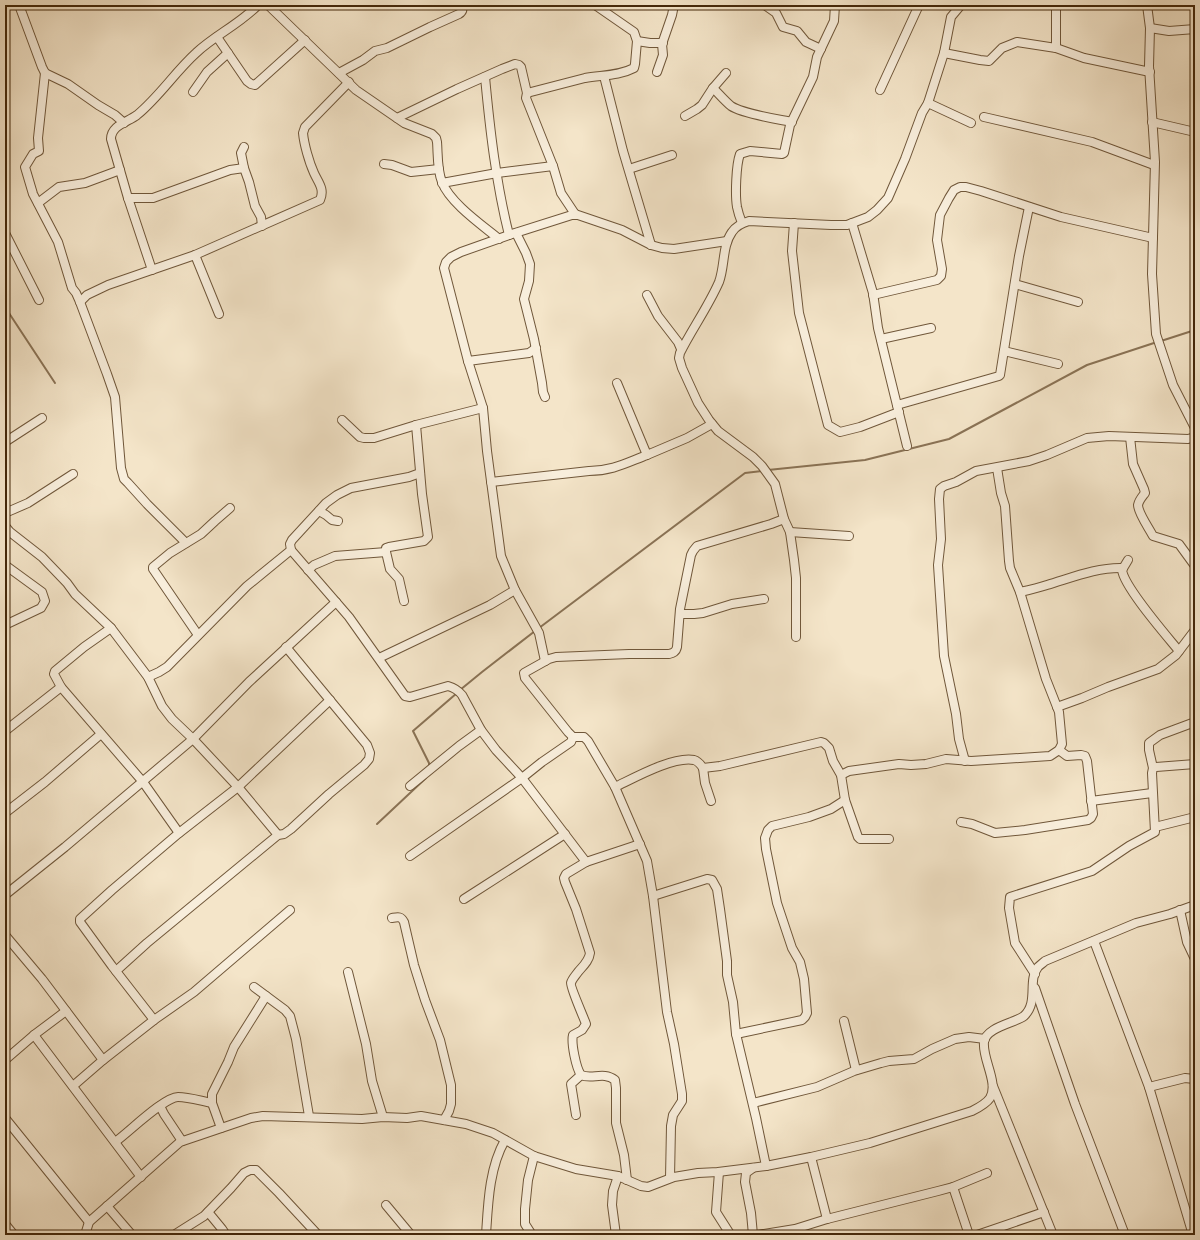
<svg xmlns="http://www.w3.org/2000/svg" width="1200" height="1240" viewBox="0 0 1200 1240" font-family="Cardo,serif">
<rect width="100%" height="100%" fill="#f4e5c9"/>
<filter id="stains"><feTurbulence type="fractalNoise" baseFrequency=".005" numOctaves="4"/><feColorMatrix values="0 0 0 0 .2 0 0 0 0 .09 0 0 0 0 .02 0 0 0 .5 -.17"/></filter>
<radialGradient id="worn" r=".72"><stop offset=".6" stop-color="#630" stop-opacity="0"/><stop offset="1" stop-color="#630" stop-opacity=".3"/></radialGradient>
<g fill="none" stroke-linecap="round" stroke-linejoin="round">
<g stroke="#8a7356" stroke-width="2">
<path d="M5,307L55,383"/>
<path d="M1161,341L1195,330"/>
<path d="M768,470L865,460L949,439L1087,365L1157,342"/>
<path d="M539,628L745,473L762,471"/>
<path d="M460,690L482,672L535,631"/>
<path d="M429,767V763L413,731L457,693"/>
<path d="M377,824L426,778"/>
</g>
<defs>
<g id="minor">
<path d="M19,5L42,67L45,73L68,84L98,105L115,115L124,123"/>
<path d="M268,5L356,90L404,123L432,134L436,138L437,142C438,154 437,170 442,182C450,203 482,225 499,239"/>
<path d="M767,5L766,6L776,13L783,27L797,31L806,42L821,49"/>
<path d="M1147,5L1150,28L1149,66L1155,162L1152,274L1156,334L1173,385L1195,428"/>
<path d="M1150,28L1169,31L1195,29"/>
<path d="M217,37L247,81L251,84L255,85L305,40"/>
<path d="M637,41L650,43H663"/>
<path d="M1056,48V5"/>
<path d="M944,53L980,60L989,61L1002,48L1017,42L1056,48L1084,58L1150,72"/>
<path d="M657,72L663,55L662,44L672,15L674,5"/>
<path d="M45,73L38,138L39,151L33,154L25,167L33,194L58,242L72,288L76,293L80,302L107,374L115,397L121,468L124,479L128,483L147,504L186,543"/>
<path d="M339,73L363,60L375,51L387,48L430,27L459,14C463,12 463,9 462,5"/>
<path d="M604,76L623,151L651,245"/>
<path d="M485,77C490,130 496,183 509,235"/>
<path d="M713,88C719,94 725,101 731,106C743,114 777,119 792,122"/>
<path d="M880,90L919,5"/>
<path d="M193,92L207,72L228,53"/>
<path d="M527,93C546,88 565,83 585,78C601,75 619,76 634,68L635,64L637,41L634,32L595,5"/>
<path d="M928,103L971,123"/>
<path d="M685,116L697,109L702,105L713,88L726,73"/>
<path d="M984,117L1092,142L1154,165"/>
<path d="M397,118L457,89L502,69L515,64L519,65L521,67L527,93L526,98L553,166L561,193L575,214"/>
<path d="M1152,122L1195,132"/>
<path d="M244,147L241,153L244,168L249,182L255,206L261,217L262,226"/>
<path d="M384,164L392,165L411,172L439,169"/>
<path d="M629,169L672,155"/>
<path d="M442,183L497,173L553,166"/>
<path d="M128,198H153L230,170L244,168"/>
<path d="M38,203L59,187L85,183L120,170"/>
<path d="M742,223C740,218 738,212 737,207C735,195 736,165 740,154L750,151L782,154L784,153L790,125L813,77L817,57L834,21L835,5"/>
<path d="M794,223L792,251L799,313L828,425L840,432L860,427L899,412"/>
<path d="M852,223L873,293L878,328L907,446"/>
<path d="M5,233L39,300"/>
<path d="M516,233L526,253L530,264L529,281L524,299L534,339L542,383L543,392L545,397"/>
<path d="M195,255L219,314"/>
<path d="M152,270L128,198L111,139C111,125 128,122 137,115C159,97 175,72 196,53C215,35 240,24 258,5"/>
<path d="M1015,284L1078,302"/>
<path d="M647,295L658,316L678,342L681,349"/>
<path d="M873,295L937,280L941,276L942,269L937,240L940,215L949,198L954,190L960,187H966L981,191L1061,217L1153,238"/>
<path d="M80,302L87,295L108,285L195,255L320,200C325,189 318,182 314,173C309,162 304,144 303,133L305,127L349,82"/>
<path d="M881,339L931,328"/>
<path d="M1004,351L1058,364"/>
<path d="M468,361L529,353L536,348"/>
<path d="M617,383L647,455L687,438L712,424"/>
<path d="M897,405L999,376L1000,375L1019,256L1029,207"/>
<path d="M342,420L360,437L364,438H374L416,425L483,408"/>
<path d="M1130,437L1133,464L1144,489L1145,493C1142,497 1139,500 1138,505C1138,513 1149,528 1153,536L1179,544L1195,566"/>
<path d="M5,442L42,418"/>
<path d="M420,473L409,477L351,488L337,495L326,503L292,540L290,544L291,550L349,617L405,696L410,697L448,686C455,688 458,690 462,695L481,730L496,750L522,778L586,862L566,874L564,878L565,882L576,909L590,953C589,961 583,966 578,972C576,975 572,979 571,983C570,987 584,1018 586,1024L582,1030L573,1035C571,1043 576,1068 581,1075C592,1080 603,1071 615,1080L616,1088V1123L624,1155L627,1180"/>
<path d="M491,482L589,471C612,471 626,463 647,455"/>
<path d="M319,511L326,515L332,520L338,521"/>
<path d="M5,513L28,503L73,474"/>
<path d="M784,519L771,524L697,546L693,551L691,555L680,609L677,647C676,652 673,653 669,654H629L556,657L549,659L524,673L525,678L568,732L573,737H584L588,741L615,787C634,778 673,756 694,760C698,761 701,765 703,768L720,766L821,742L824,743L829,748L833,761L841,775L845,800L858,837L860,839H889"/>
<path d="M5,526L10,532L42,557L67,583L75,594L111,628L148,677L162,706L172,719L193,739L238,787L278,835"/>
<path d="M790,532L849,536"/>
<path d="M1128,560L1122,570C1124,587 1166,635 1179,651"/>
<path d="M5,565L42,592L45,601L41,608L5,625"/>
<path d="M308,570L314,565L335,556L386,552"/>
<path d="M1020,592C1029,590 1038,588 1047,585C1071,578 1097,567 1123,568"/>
<path d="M404,601L399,579L390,569L386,552V548L389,547L424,541L428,537L422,494L416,425"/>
<path d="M680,614H694L703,613L732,604L764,599"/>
<path d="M111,628L84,647L55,671L54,674L61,687L143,782L179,833"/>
<path d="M198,635L153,569V567L170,553L201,534L215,521L230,508"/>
<path d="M796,637V578L794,560L790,532L784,519L775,484L762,466L753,457L718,431L709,420L698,403L682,368L679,358L680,353C692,329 708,307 719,282C725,266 722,246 732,232C736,226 742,223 749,221L831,225H847L868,217L877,210L888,198L905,159L922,113L928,103L944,53L951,17L961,5"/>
<path d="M379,658L490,605L515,590"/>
<path d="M545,661L539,633L515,590L501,556L487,451L483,408L468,361L444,268L446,262L451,257L461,252L509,235L575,214L622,230L651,245L662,248L674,249L727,241"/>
<path d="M148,677L159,672L167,667L247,586L291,550"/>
<path d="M1057,707L1082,698L1108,687L1158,669L1176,655L1195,630"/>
<path d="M5,731L61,687"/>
<path d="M965,761L959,739L956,714L944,656L938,565L941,539L939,499L940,489L944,486L956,482L976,471L1029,461L1047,455L1087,438L1109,436L1188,439L1195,437"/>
<path d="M703,768L705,783L711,801"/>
<path d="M1153,768L1149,750V743L1160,735L1195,722"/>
<path d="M841,775L849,771L899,764L911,765L926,764L946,759L971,761L1050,756L1059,750L1062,744L1059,712L1046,679L1020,592L1010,568L1009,561L1005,506L1001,493L997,468"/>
<path d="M410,786L459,746L481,730"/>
<path d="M615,787L647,861L653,896L667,1012L674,1044L682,1094V1101L673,1115L671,1126L670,1178"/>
<path d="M1091,801L1152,793"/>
<path d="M5,813L45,782L101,734"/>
<path d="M961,822L972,824L995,833L1025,830L1088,820L1091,818L1093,814L1087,761L1085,756L1081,755L1067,756L1059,750"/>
<path d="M1155,827L1195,817"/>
<path d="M410,856L522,778L542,762L571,742L573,737"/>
<path d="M586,862L640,844"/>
<path d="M5,895L65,847L193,739L249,682L336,602"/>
<path d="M653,896L707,879L712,880L717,889L720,909L727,961V975L733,1002L736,1034L756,1118L766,1166"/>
<path d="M464,899L565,834"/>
<path d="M1180,910L1187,942L1195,959"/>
<path d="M392,918C398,917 401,916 404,922L414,965L425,1000L440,1040L451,1085V1104L449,1111L444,1120"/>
<path d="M5,935L42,979L103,1060"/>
<path d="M1094,941L1149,1087L1193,1235"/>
<path d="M116,971L147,943L278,835L284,834L291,829L329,794L364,765L369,759L370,753L367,745L286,647"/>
<path d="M348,972L366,1044L372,1081L383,1117"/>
<path d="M1035,974L1015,943L1009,908L1010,897L1092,871L1129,846L1155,832L1152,773L1153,768L1156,767L1195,764"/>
<path d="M254,987L285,1010L290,1016L296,1039L309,1116"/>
<path d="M1035,988L1075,1104L1125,1235"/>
<path d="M154,1020L112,966L80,922V919L112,890L179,833L238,787L330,700"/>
<path d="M844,1021L856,1070"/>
<path d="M736,1034L802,1020L805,1017L807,1013L804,979L800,962L792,948L777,903L766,849L765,838L768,830L772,826L809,817L831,809L845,800"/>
<path d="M34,1035L141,1177"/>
<path d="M5,1060L34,1035L66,1011"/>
<path d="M73,1086L103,1060L154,1020L194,992L290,910"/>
<path d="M993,1086L1053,1235"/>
<path d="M1149,1087L1185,1078L1194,1079L1195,1082"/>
<path d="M753,1103L817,1087L854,1071L881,1063L889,1061L914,1059L932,1049L955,1039L969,1037L985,1039"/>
<path d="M160,1106L164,1114L182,1141"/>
<path d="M576,1115L571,1084L581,1075"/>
<path d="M5,1118L89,1222"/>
<path d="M221,1128L212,1103V1094L228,1062L234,1047L266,996"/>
<path d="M115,1142C128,1133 164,1097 178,1097C189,1097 201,1101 212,1103"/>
<path d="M811,1157L827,1219"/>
<path d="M753,1168L746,1173L745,1182L751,1213L753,1235"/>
<path d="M719,1172L716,1212L730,1234L729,1235"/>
<path d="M953,1187L969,1235"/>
<path d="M386,1205L411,1235"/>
<path d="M107,1206L132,1235"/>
<path d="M208,1212L222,1229L226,1235"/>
<path d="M5,1224L14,1235"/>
<path d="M85,1235L89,1222L180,1142L251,1118L263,1116L362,1119L383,1117L407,1118L421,1116L466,1124L493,1133L534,1156L576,1169L618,1176L641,1186L648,1187L674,1177L698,1173L718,1172L766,1166L811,1157L870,1143L972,1111C978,1108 986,1104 990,1098C999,1083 982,1059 984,1042C986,1027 1015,1023 1024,1016C1039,1002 1027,981 1038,967C1040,965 1043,963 1045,961L1136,923L1170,914L1195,905"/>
<path d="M174,1235L204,1216L231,1188L244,1173L250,1170H256L279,1193L318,1235"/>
<path d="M486,1235C488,1204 489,1168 505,1140"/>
<path d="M532,1235L525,1224V1209L528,1180L534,1156"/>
<path d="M616,1235L612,1205L613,1191L618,1176"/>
<path d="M757,1235L795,1229L827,1219L938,1191L953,1187L987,1173"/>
<path d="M977,1235L1044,1212"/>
</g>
</defs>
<use href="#minor" stroke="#70573a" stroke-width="10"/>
<use href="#minor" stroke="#f8eedc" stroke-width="8"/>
</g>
<rect width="1200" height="1240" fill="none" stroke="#f4e5c9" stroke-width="20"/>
<rect x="6" y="6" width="1188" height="1228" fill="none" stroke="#44280a" stroke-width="2"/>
<rect x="10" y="10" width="1180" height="1220" fill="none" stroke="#44280a"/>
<rect width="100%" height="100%" filter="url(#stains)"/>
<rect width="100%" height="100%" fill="url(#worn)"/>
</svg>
